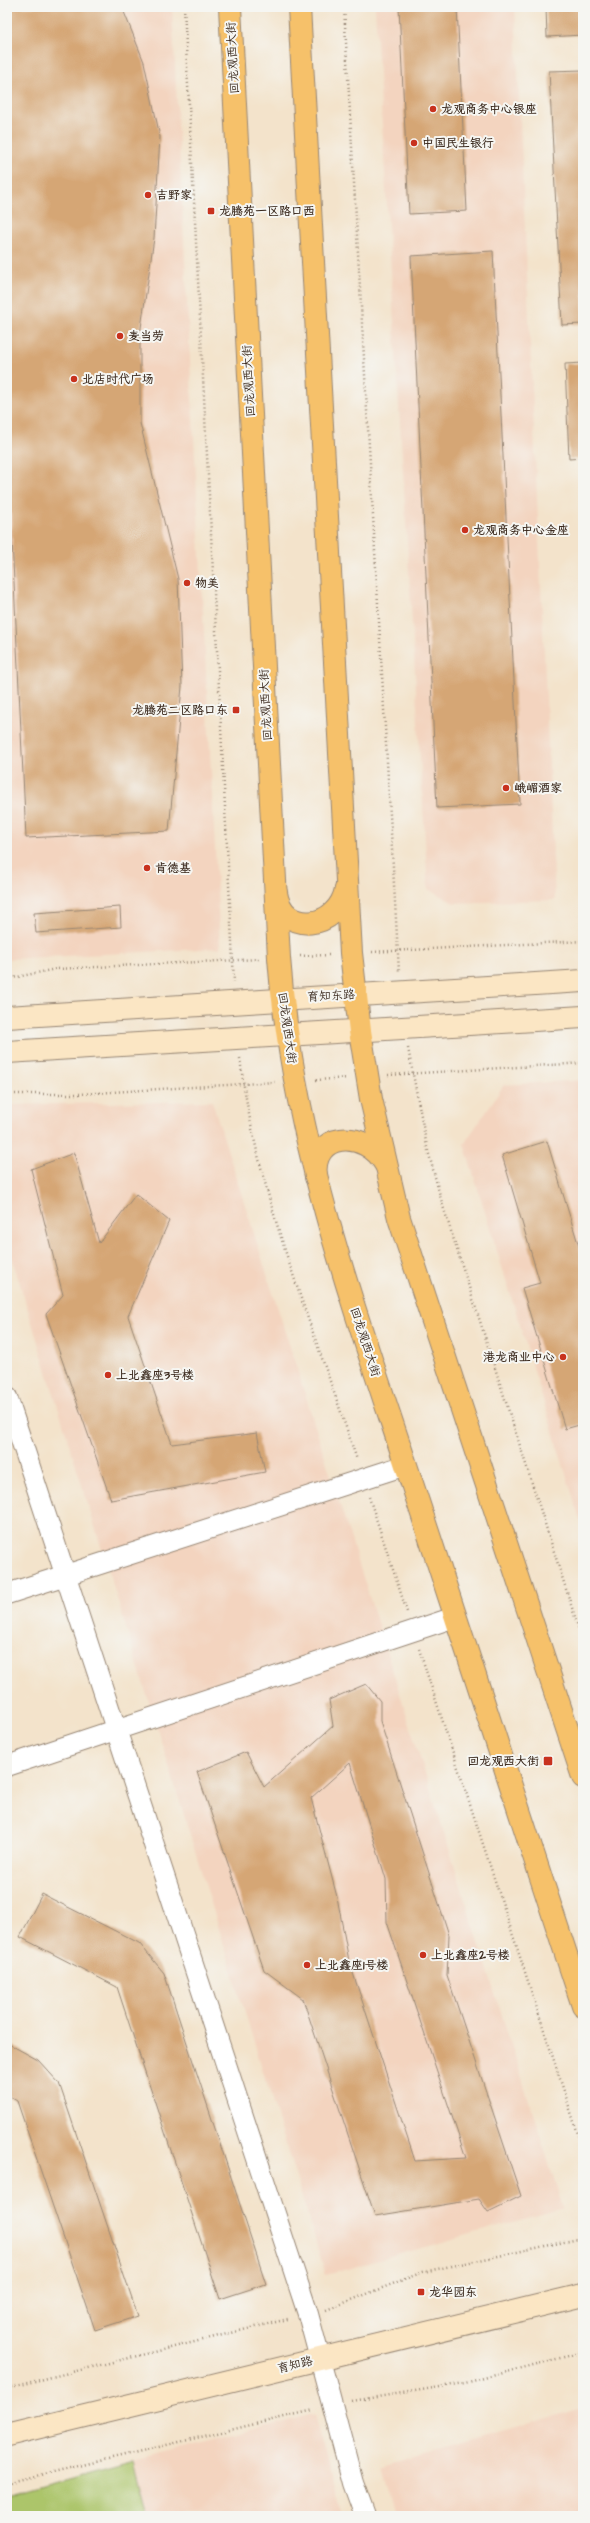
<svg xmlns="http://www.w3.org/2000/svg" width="590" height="2523" viewBox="0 0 590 2523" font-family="'Architects Daughter','LXGW WenKai TC',sans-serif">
<rect width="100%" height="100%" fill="#f6f6f2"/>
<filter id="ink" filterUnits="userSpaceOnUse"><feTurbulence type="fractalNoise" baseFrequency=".025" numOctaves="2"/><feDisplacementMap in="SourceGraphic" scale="8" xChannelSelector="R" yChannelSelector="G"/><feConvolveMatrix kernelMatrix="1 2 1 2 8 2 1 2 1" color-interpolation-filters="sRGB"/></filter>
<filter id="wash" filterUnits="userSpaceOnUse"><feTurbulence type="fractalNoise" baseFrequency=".012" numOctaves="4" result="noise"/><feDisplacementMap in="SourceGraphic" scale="16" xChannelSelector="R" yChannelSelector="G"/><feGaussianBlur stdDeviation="0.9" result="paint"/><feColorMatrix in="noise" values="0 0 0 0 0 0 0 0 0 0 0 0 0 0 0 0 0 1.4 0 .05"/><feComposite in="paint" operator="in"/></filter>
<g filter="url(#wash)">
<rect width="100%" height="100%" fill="#f3e3cb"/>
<g fill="#f3d4bf">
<path d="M7,7H172L220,948L7,959Z"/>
<path d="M375,7H515L555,900L454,903L428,889Z"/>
<path d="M583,1080V1529L464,1144L504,1085Z"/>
<path d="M212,1101L563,2208L326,2275L7,1242V1105Z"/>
<path d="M583,2408V2516H397L382,2465Z"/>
<path d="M314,2414L341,2516H149L134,2461Z"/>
</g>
<path fill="#acc56b" stroke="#747844" d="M134,2461L149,2516H7V2496Z"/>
<g id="blocks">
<g fill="#d5a675" fill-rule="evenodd">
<path d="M7,7H122L144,62L160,137L154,238L140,335V423L178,579L182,686L169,831L26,838L7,433Z"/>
<path d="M399,7H457L467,211L409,214Z"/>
<path d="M546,7H583V35L547,37Z"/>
<path d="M583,70V324L562,325L549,71Z"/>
<path d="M493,251L520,804L437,808L411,256Z"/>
<path d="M583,363V458L569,459L565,364Z"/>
<path d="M120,907L121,927L36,933L34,913Z"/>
<path d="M547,1141L583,1260V1424L565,1429L522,1288L540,1283L502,1155Z"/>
<path d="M74,1153L99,1243L136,1194L169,1221L128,1316L172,1444L257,1433L265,1472L111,1500L46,1314L63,1295L31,1169Z"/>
<path d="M366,1684L380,1701V1721L449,1935L447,1975L521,2196L488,2212L479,2199L375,2216L303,1999L264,1970L197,1772L246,1752L264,1787L333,1726L329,1700ZM350,1763L386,1879L387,1922L466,2158L415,2161L349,1961L337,1897L311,1798Z"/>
<path d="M42,1894L139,1943L164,1973L266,2284L220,2299L117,1987L20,1937Z"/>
<path d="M7,2043L38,2060L59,2083L138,2316L95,2330L17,2101L7,2095Z"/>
</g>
</g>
</g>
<g filter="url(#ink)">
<use href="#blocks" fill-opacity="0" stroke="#978674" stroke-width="1"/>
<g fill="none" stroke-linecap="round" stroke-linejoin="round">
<defs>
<g id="street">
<path d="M7,1397L308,2314L353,2483L365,2516"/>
<path d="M7,1594L406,1465"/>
<path d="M7,1766L455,1617"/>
</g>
<g id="secondary">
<path d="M7,1017L583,981"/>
<path d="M7,1052L583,1017"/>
<path d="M7,2435L583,2295"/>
</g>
<g id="primary">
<path d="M230,7L279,958C292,1134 350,1296 405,1462C464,1644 524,1825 583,2006"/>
<path d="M299,7L351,953L360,1031L371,1099L399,1218L583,1777"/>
<path d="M276,893C283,936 338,930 346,889"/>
<path d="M316,1177C310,1132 365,1127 386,1165"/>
</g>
</defs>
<use href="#street" stroke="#978674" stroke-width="22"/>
<use href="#secondary" stroke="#978674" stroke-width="24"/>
<use href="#primary" stroke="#978674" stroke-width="24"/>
<g stroke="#978674" stroke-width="2.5" stroke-dasharray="1 3" stroke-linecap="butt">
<path d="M184,7L234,982"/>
<path d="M344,7L399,972"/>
<path d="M372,952L583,941"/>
<path d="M300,956L331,955"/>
<path d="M7,979L56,969L259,959"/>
<path d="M408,1048L427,1147L442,1203L583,1642"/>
<path d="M240,1058C257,1197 314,1328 357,1460"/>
<path d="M388,1075L583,1063"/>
<path d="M316,1080L347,1078"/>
<path d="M7,1094H78L275,1082"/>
<path d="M369,1497L407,1612"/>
<path d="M419,1649L583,2149"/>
<path d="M326,2310L423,2272L583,2238"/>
<path d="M7,2388L288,2319"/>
<path d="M352,2401L465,2383L583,2352"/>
<path d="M7,2483L314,2410"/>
</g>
<use href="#street" stroke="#fff" stroke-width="20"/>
<use href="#secondary" stroke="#fbe6c4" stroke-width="22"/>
<use href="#primary" stroke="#f6c16b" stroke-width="22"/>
</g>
</g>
<g fill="#c8321e" stroke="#f6f6f2" stroke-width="1.5">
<circle cx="433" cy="109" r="4"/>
<circle cx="414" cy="143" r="4"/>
<circle cx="148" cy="195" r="4"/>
<rect x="207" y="207" width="8" height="8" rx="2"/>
<circle cx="120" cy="336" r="4"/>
<circle cx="74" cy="379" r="4"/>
<circle cx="465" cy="530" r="4"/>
<circle cx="187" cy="583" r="4"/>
<rect x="232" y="706" width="8" height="8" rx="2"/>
<circle cx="506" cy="788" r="4"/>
<circle cx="147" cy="868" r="4"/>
<circle cx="563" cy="1357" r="4"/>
<circle cx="108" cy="1375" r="4"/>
<rect x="543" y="1756" width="10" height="10" rx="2"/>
<circle cx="423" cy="1955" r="4"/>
<circle cx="307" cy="1965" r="4"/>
<rect x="417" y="2288" width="8" height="8" rx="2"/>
</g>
<g text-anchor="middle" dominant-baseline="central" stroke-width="4" stroke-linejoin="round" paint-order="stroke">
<g font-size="12" fill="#3b2a1e" stroke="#f6f6f2">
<text transform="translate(233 58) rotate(-93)">回龙观西大街</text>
<text transform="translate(249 381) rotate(-93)">回龙观西大街</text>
<text transform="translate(266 705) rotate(-93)">回龙观西大街</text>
<text transform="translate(331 996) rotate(-3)">育知东路</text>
<text transform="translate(287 1028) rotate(82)">回龙观西大街</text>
<text transform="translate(365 1342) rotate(72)">回龙观西大街</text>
<text transform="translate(295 2365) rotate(-14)">育知路</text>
</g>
<g font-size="12" font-weight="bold" fill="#3b2a1e" stroke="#f6f6f2" text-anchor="start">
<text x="441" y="109">龙观商务中心银座</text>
<text x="422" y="143">中国民生银行</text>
<text x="156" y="195">吉野家</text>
<text x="219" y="211">龙腾苑一区路口西</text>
<text x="128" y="336">麦当劳</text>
<text x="82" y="379">北店时代广场</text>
<text x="473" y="530">龙观商务中心金座</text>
<text x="195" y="583">物美</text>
<text x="228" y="710" text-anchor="end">龙腾苑二区路口东</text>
<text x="514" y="788">峨嵋酒家</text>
<text x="155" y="868">肯德基</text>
<text x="555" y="1357" text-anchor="end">港龙商业中心</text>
<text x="116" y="1375">上北鑫座3号楼</text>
<text x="539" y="1761" text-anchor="end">回龙观西大街</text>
<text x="431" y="1955">上北鑫座2号楼</text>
<text x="315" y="1965">上北鑫座1号楼</text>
<text x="429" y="2292">龙华园东</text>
</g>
</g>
<rect width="590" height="2523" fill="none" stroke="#f6f6f2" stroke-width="24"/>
</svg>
